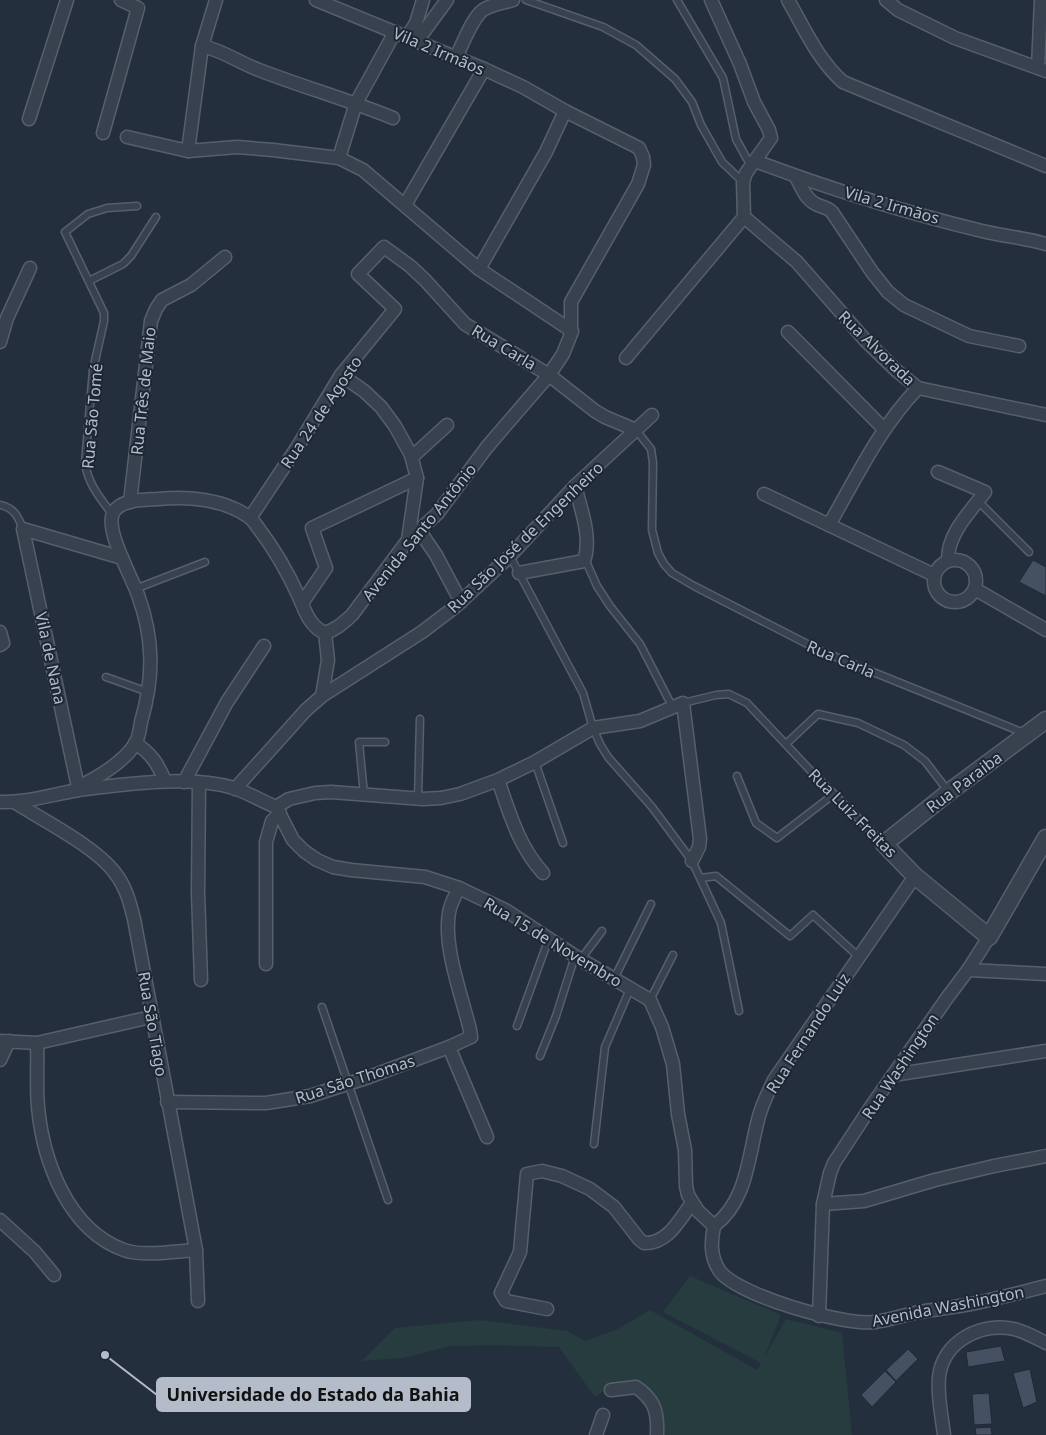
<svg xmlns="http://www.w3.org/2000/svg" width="1046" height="1435" viewBox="0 0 1046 1435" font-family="'Noto Sans',sans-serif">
<rect width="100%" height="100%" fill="#242f3e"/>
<path fill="#263c3f" d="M690,1276L781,1315L764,1358L786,1319L842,1333L852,1435H663L665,1432L660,1407L639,1385H612L595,1397L559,1347L495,1345L450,1346L403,1358L362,1361L395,1328L480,1320L567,1331L585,1341L618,1329L650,1310L757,1370L761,1363L663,1312Z"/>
<g fill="#455162" stroke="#1f2835">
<path d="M1033,560L1046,567V596L1019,582Z"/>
<path d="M1001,1346L1005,1361L968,1367L966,1352Z"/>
<path d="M908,1349L918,1359L896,1381L886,1370Z"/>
<path d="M1030,1369L1037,1402L1023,1408L1013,1373Z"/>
<path d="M885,1371L896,1382L872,1407L861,1395Z"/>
<path d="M989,1393L992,1424L974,1425L972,1394Z"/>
<path d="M991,1427L992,1435H976L975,1428Z"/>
</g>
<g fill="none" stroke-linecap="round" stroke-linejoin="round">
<defs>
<g id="service">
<path d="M526,0L603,27L636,45L675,79L692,102L701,125L722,162L743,182"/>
<path d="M677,0L723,78L736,139L747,159"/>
<path d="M89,281L123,264L131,256L156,217"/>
<path d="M636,430L651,449L653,463L652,530L658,553L664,564L672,573L694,586L821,651L1024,733"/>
<path d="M978,501L1029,552"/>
<path d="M0,505C14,508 18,516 23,529"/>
<path d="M112,514C100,498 88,484 85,463L93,370L104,321V313L65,232L88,214L107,208L137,206"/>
<path d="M510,556L583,693L593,728L600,744L608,757L652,807L692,861L721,923L739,1011"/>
<path d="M585,559L597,586L610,606L640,644L673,708"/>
<path d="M135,589L205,562"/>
<path d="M106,677L148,692"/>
<path d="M683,703L716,695L729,694L747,703L809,769L883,843"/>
<path d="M786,744L818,714L858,723L904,745L925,761L948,791"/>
<path d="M535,762L563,843"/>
<path d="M737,776L756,823L777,838L834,794"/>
<path d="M364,795L359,742H385"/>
<path d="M418,799L420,719"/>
<path d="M701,878L716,876L790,936L813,915L859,957"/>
<path d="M581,959L602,931"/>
<path d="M614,979L651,904"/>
<path d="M650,1000L673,955"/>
<path d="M322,1007L388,1200"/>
<path d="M517,1026L549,938"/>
<path d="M540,1056L556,1016L575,956"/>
<path d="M594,1144L605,1047L630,989"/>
</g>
<g id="minor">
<path d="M316,0L484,69L523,87L565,111L546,152L479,269"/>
<path d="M788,0C804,28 818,60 843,82L1046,166"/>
<path d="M886,0L898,10L955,38L1046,71"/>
<path d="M407,37L416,23L423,0"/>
<path d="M417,41L447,0"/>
<path d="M202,46C222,50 240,63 259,70C303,87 349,100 393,118"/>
<path d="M456,57C463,44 472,18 483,10C492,4 504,3 513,0"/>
<path d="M1038,68L1041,0"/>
<path d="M29,119L67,0"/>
<path d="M103,133L138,8L121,0"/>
<path d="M127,137L188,151L237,147L273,150L339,158L363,170L479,269L572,331"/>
<path d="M188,151L202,46L216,0"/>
<path d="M339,158L356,103L395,32"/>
<path d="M755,161C827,188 907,213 982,231C1003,236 1025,238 1046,244"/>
<path d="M796,177C801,186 805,198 814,203C820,207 827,207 832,212L872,272L888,292L904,305L969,336L1019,346"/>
<path d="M405,205L484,69"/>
<path d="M744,217L797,262L866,341L897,371L918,388L1046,415"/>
<path d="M788,332L884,429"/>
<path d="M0,342L7,318L30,268"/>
<path d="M626,358L744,217L743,182L746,173L771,138L769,130L754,102L740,64L711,0"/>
<path d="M341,375L364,391L381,407L395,426L411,455L417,478L408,540"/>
<path d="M412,457L447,425"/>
<path d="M938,472L985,492C970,512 947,534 948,561"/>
<path d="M764,494L934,575"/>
<path d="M130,502L151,321L156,309L162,300L191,285L225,257"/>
<path d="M250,518L298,446L341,375L395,309L358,274L384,247L410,266L425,280L465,324L549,375L595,411L605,417L636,430"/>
<path d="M829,525C856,478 880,427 918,388"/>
<path d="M419,530L436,555L461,602"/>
<circle cx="955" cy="581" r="21"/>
<path d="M519,573L584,561C592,538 581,509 575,486"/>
<path d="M975,589L1046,630"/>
<path d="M302,603L326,568L312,528L417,478"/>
<path d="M0,632L3,643L0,645"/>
<path d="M325,633C337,629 343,623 352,615L408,540L437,514L487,447L549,375L563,354L571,334V302L638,184L644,165L643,157L639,148L565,111"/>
<path d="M322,696L328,660L325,633"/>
<path d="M135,743C151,753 158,764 165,781"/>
<path d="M498,780C510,814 518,845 543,873"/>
<path d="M184,782L227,702L264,646"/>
<path d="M199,782L198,893L201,980"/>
<path d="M78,787L23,529L122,558"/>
<path d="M235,789L306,710L322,696L422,632L455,607L510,556L575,486L652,415"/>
<path d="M79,790L78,787C97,778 124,762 135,744C139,738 140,728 141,722C154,677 154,639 138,595C132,577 105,531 113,513C120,499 144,500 158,499C187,496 224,499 249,517C253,520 256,525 259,529C275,550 288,573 299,597C305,611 310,627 325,633"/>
<path d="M0,802C27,803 53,794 79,790C125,784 189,775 234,788C248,793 262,801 276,807"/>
<path d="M14,802C43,820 96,847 115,873C126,887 130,903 134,919L196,1250L198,1301"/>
<path d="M276,807L293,840L304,851L317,860L333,867L351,870L425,877L459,888L507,911L575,956L650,1000L662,1027L673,1064L678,1114L685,1150L686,1186L688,1195L698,1211L714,1226C711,1241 710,1256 719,1270C735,1295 844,1326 875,1322C889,1320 904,1315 919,1312C938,1309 957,1307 976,1303C999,1298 1023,1292 1046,1286"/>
<path d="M276,807L289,799L315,793L331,792L423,799L441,798L460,794L498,780L535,762L593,728L640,721L683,703L700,839L699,847L692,861"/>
<path d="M266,964V842L272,821L280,813"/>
<path d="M968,970L1046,974"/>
<path d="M0,1041L37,1043L151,1017"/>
<path d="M37,1043C38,1064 36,1086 38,1107C43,1161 68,1230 124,1250C143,1257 175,1251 196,1250"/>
<path d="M449,1047L487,1137"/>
<path d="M0,1060L9,1041"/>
<path d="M893,1075L1046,1051"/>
<path d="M167,1102L266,1103L310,1096L369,1077L449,1047L471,1037L470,1030C462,996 443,947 449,913C450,904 455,896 459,888"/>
<path d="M823,1204L864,1201L935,1180L994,1166L1046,1156"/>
<path d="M0,1220L35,1252L54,1275"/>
<path d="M714,1226C747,1201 748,1158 758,1120C761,1106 768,1093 774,1080L915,876"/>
<path d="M547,1309L506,1301L501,1293L520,1252L527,1174L542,1171L562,1176L590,1189L614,1207L639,1239L644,1243C668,1244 679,1220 692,1203"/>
<path d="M819,1316L823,1204L830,1173L834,1163L870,1108L947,998L968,970L989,937"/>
<path d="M611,1390L636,1387C655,1400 658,1412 657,1435"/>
<path d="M596,1435L603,1415"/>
<path d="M944,1435C942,1417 937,1396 939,1377C943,1341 981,1322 1014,1329C1026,1332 1036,1338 1046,1343"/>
</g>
<path id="tertiary" d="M1046,720L949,792L884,844L915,876L989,937L1046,838"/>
</defs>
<use href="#service" stroke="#565f6c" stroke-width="9"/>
<use href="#minor" stroke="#565f6c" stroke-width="15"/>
<use href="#tertiary" stroke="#565f6c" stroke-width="19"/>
<use href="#service" stroke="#38414e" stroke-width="6"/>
<use href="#minor" stroke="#38414e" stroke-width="12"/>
<use href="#tertiary" stroke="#38414e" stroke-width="16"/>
</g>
<g text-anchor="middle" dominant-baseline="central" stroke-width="4" stroke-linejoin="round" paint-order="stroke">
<g font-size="16" fill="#b4bcc9" stroke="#1d2633">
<text transform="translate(439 51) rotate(23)">Vila 2 Irmãos</text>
<text transform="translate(892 205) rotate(16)">Vila 2 Irmãos</text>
<text transform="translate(504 347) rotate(31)">Rua Carla</text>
<text transform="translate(877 348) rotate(44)">Rua Alvorada</text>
<text transform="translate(143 391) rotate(-84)">Rua Três de Maio</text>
<text transform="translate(321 412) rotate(-56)">Rua 24 de Agosto</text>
<text transform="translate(92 416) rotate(-85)">Rua São Tomé</text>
<text transform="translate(419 532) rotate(-51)">Avenida Santo Antônio</text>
<text transform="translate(525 537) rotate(-44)">Rua São José de Engenheiro</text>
<text transform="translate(51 658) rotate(78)">Vila de Nana</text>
<text transform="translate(841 659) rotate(23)">Rua Carla</text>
<text transform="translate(964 782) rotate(-37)">Rua Paraiba</text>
<text transform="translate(853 813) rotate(45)">Rua Luiz Freitas</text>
<text transform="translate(553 942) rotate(31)">Rua 15 de Novembro</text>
<text transform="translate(153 1024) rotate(80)">Rua São Tiago</text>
<text transform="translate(808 1033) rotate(-57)">Rua Fernando Luiz</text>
<text transform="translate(900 1066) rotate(-56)">Rua Washington</text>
<text transform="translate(355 1079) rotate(-18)">Rua São Thomas</text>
<text transform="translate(948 1306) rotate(-11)">Avenida Washington</text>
</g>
</g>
<path fill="none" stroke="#b4bcc9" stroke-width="2" d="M105 1355L157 1395"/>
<circle fill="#b4bcc9" stroke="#1d2633" stroke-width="2" cx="105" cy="1355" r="5"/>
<rect fill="#b4bcc9" stroke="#b4bcc9" stroke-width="2" x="157" y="1378" width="313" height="33" rx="5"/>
<g font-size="18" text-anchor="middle" font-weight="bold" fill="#111">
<text x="313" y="1401">Universidade do Estado da Bahia</text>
</g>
</svg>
